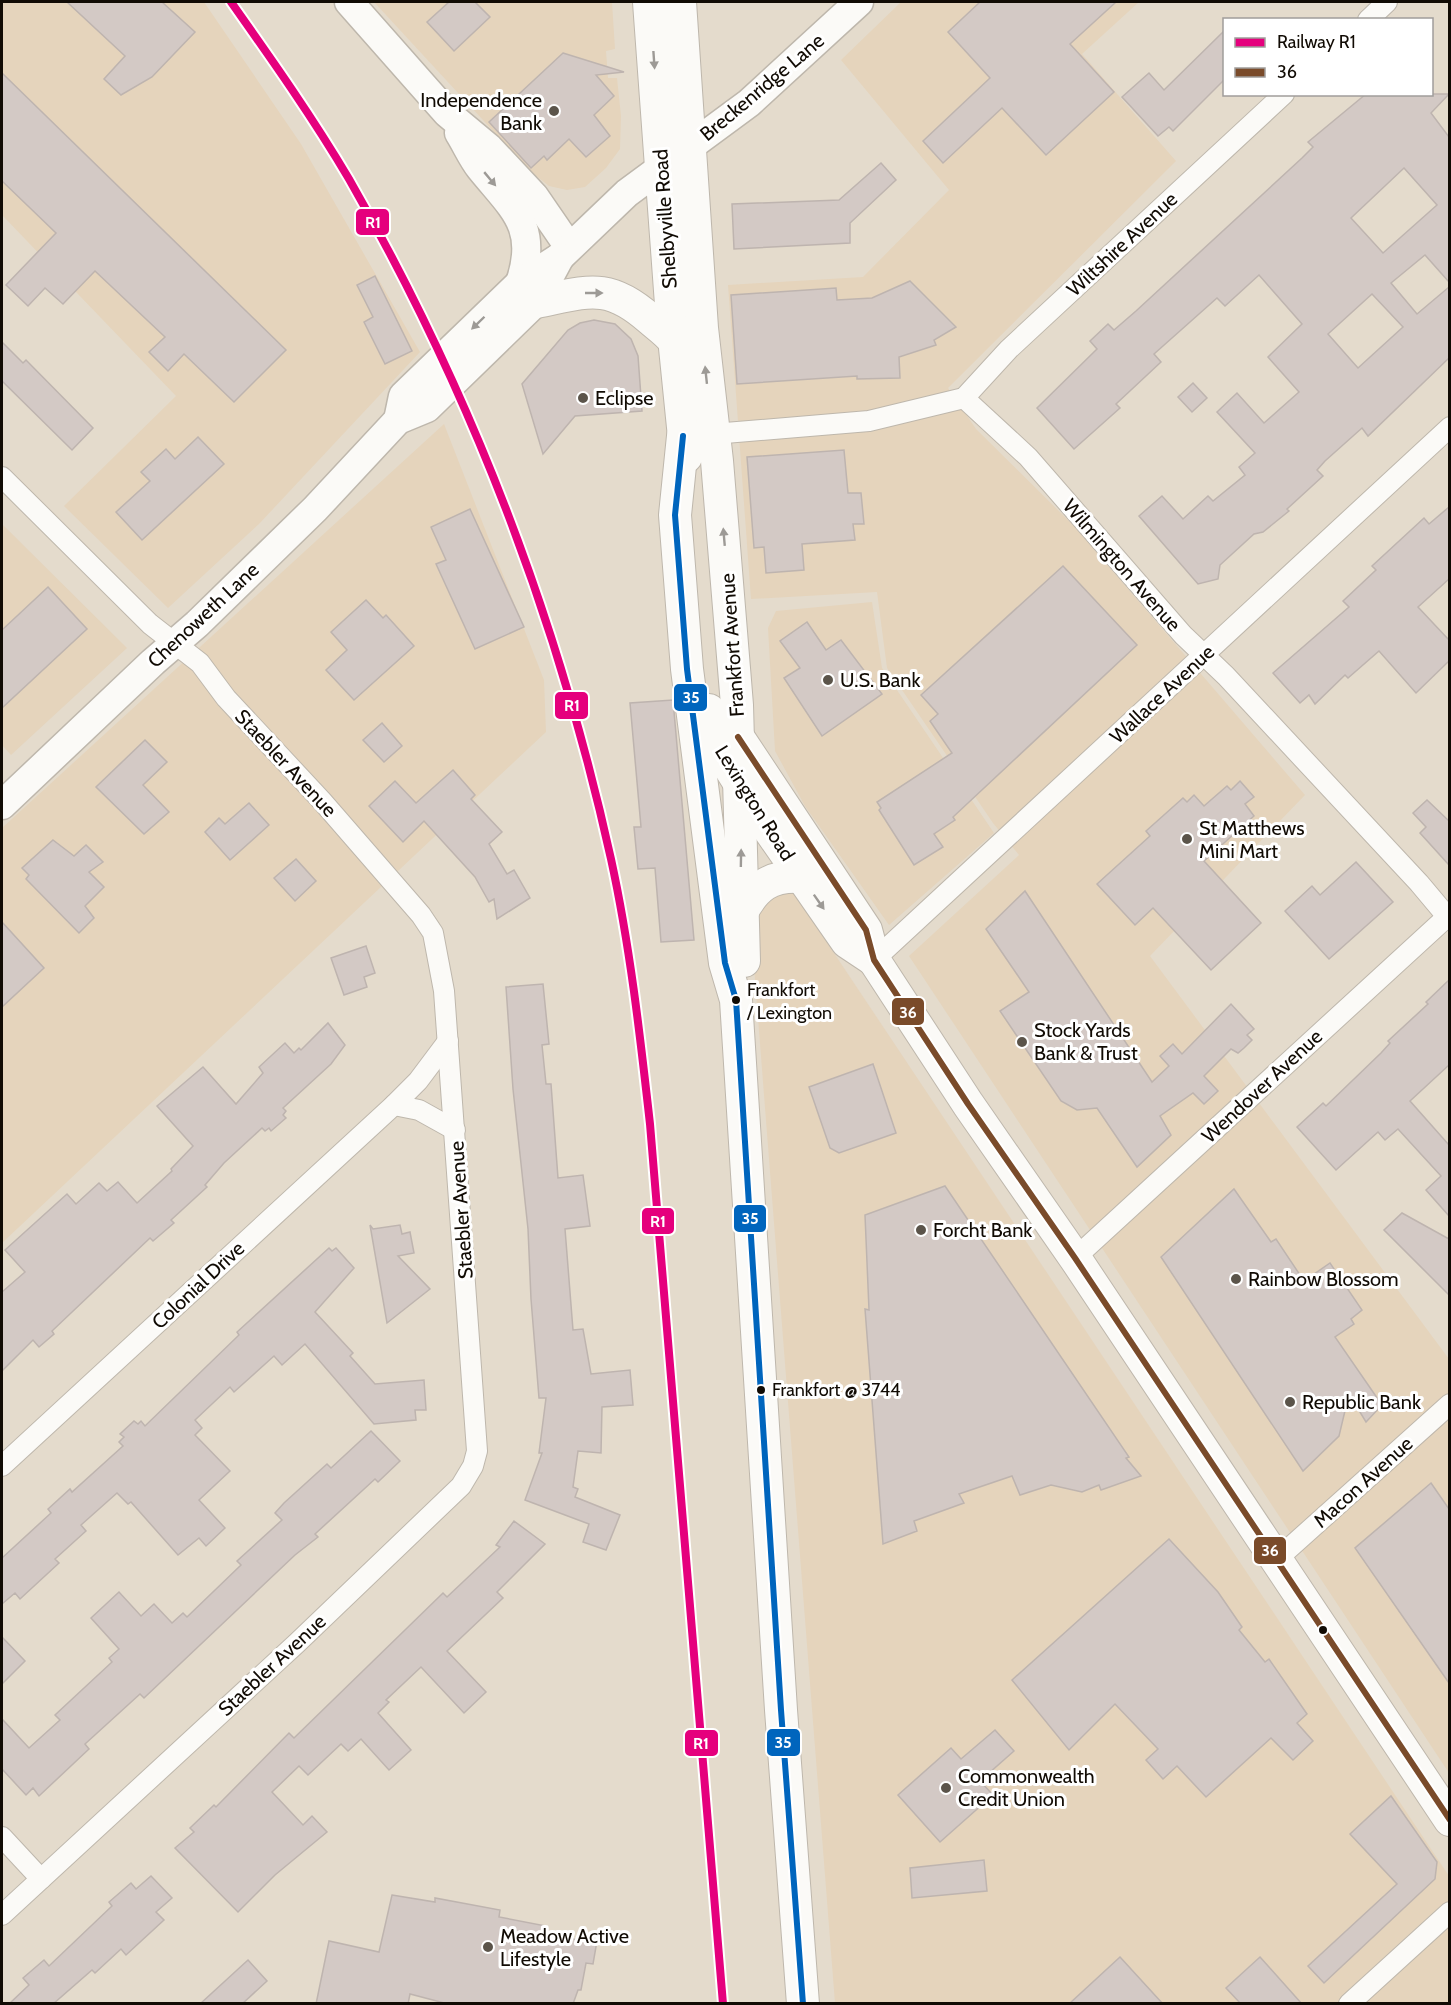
<svg xmlns="http://www.w3.org/2000/svg" width="1451" height="2005" viewBox="0 0 1451 2005" font-family="Cabin,sans-serif">
<rect width="100%" height="100%" fill="#e4dbcc"/>
<g fill="#e5d4bc">
<path d="M2,2H204L301,144L420,352L259,524L168,608L64,506L176,396L2,215Z"/>
<path d="M374,2H612L615,49L606,51L608,78H617L621,116L620,149L606,168L585,187L567,190L549,186L530,171Z"/>
<path d="M901,2H1139L1082,54L1176,161L948,388L976,429L1073,525L1305,795L1150,956L1449,1359V1773L909,956L1019,855L993,823L887,668L877,592L751,599L728,285L863,277L949,190L841,60Z"/>
<path d="M444,424L544,680L546,732L2,1243V828Z"/>
<path d="M2,524L127,648L11,755L2,745Z"/>
<path d="M872,602L882,668L994,833L889,925L805,806L775,751L768,628L776,611Z"/>
<path d="M792,890L1449,1876V2003H835L753,954L756,901Z"/>
</g>
<g fill="#d3c9c5" stroke="#beb4af" stroke-width="1.5" fill-rule="evenodd">
<path d="M67,2H162L195,32L152,77L121,95L104,79L125,56Z"/>
<path d="M449,2H475L490,17L454,51L427,22Z"/>
<path d="M980,2H1116L1070,44L1114,92L1046,155L1002,108L943,163L923,141L990,78L948,32Z"/>
<path d="M1224,31V80L1173,131L1169,127L1158,136L1122,97L1149,73L1164,90Z"/>
<path d="M563,53L624,72L596,75L614,96L594,115L610,136L586,157L569,139L547,160L544,156L531,168L489,122Z"/>
<path d="M2,73L286,350L234,402L184,354L168,371L149,352L165,337L95,271L63,304L45,288L28,306L6,285L56,233L2,181Z"/>
<path d="M1366,94H1449L1431,113L1449,137V282L1425,255L1391,283L1417,314L1449,287V358L1368,436L1362,428L1325,461L1317,470L1323,476L1287,509L1289,511L1263,532L1254,534L1220,565L1218,579L1198,584L1139,516L1162,496L1183,519L1208,496L1213,501L1245,475L1239,467L1255,453L1217,412L1237,393L1264,423L1299,392L1268,357L1302,324L1259,275L1225,306L1217,298L1154,354L1161,362L1116,404L1120,408L1074,449L1037,408L1097,349L1090,341L1108,324L1114,330L1136,311L1302,158L1313,147L1308,142ZM1404,168L1437,205L1383,253L1351,218ZM1372,294L1403,327L1358,368L1328,334Z"/>
<path d="M881,163L896,180L850,223V243L734,249L732,204L839,200Z"/>
<path d="M375,276L412,351L385,364L364,322L373,317L357,285Z"/>
<path d="M910,281L956,327L934,340L936,345L899,357L900,378L857,379V376L737,384L731,295L836,288L837,300L872,298Z"/>
<path d="M594,320L615,324L631,339L638,356L642,411L575,416L543,454L522,384L568,330L580,323Z"/>
<path d="M2,342L23,363L26,360L93,428L72,450L2,381Z"/>
<path d="M1193,383L1207,398L1192,412L1178,397Z"/>
<path d="M198,437L224,464L142,540L116,512L150,481L141,472L166,449L175,459Z"/>
<path d="M844,450L848,493H861L864,524H853L855,540L802,544L804,570L766,573L764,547L754,548L747,457Z"/>
<path d="M1449,507V579L1418,607L1449,640V661L1416,693L1379,651L1348,678L1345,675L1315,704L1309,695L1300,703L1273,673L1349,607L1343,601L1376,570L1372,566L1424,518L1429,524Z"/>
<path d="M470,509L524,627L475,649L436,564L446,560L431,527Z"/>
<path d="M1063,566L1137,645L953,817L955,820L934,834L943,847L914,865L879,810L881,808L877,802L952,753L930,721L938,714L921,695Z"/>
<path d="M48,587L87,629L2,708V630Z"/>
<path d="M366,600L383,618L386,615L414,646L354,700L326,670L347,650L331,632Z"/>
<path d="M807,622L826,650L841,640L882,694L822,736L784,678L800,668L780,641Z"/>
<path d="M673,700L694,940L661,942L655,868L638,869L634,827H641L630,703Z"/>
<path d="M382,723L402,746L384,762L363,740Z"/>
<path d="M145,740L167,762L143,785L169,812L144,834L96,787Z"/>
<path d="M453,770L475,795L471,799L502,832L489,844L507,874L514,870L530,898L497,919L494,899L489,902L475,877L424,821L403,842L369,806L395,781L416,803Z"/>
<path d="M1240,781L1254,797L1245,804L1254,816L1204,861L1261,923L1211,970L1153,908L1135,925L1097,884L1150,836L1146,831L1183,798L1187,802L1194,795L1204,806L1227,786L1231,790Z"/>
<path d="M1427,800L1449,821V865L1420,833L1426,827L1413,813Z"/>
<path d="M249,803L269,825L230,860L205,832L219,818L225,824Z"/>
<path d="M53,840L74,856L86,845L103,862L89,872L104,887L85,906L94,918L79,933L26,879L29,875L22,868Z"/>
<path d="M296,859L316,881L295,901L274,878Z"/>
<path d="M1356,862L1393,902L1329,959L1285,911L1312,886L1320,895Z"/>
<path d="M1025,891L1152,1082L1169,1066L1160,1056L1173,1044L1182,1054L1231,1004L1254,1029L1247,1035L1252,1040L1244,1048L1238,1053L1231,1049L1204,1076L1218,1091L1204,1104L1193,1093L1160,1116L1171,1135L1137,1167L1097,1108L1077,1110L1061,1101L1000,1011L1029,992L986,929Z"/>
<path d="M2,922L44,968L2,1007Z"/>
<path d="M366,946L375,973L364,977L367,987L344,995L331,958Z"/>
<path d="M1449,980V1065L1410,1101L1449,1145V1216L1426,1190L1441,1176L1398,1129L1385,1140L1378,1132L1336,1170L1297,1127L1323,1103L1326,1106L1381,1053L1390,1043L1388,1041L1428,1004L1426,1002Z"/>
<path d="M543,984L549,1044L542,1045L546,1084H551L558,1178L583,1175L590,1226L565,1229L573,1330L583,1329L591,1374L630,1370L633,1405L602,1407L601,1453L578,1451L573,1487L578,1489L575,1497L620,1515L606,1550L583,1542L589,1524L525,1500L542,1453H539L546,1398H539L531,1299L528,1229L513,1089L506,987Z"/>
<path d="M328,1023L345,1045L331,1064L283,1108L286,1111L283,1115L286,1118L271,1131L269,1128L265,1131L262,1128L224,1163L205,1185L207,1187L171,1220L174,1223L153,1241L150,1238L52,1331L54,1334L39,1347L33,1340L2,1371V1292L25,1272L5,1250L67,1194L76,1204L99,1183L107,1191L118,1182L137,1203L172,1171L171,1169L193,1146L157,1106L203,1067L236,1104L263,1073L259,1067L285,1043L294,1053L299,1048L301,1050Z"/>
<path d="M873,1064L896,1133L839,1153L830,1148L809,1087Z"/>
<path d="M945,1186L1129,1457L1126,1458L1141,1476L1101,1490L1099,1485L1082,1492L1051,1485L1020,1495L1012,1476L959,1494L964,1503L914,1521L917,1531L883,1544L865,1309L869,1310L865,1215Z"/>
<path d="M1234,1189L1271,1242L1276,1239L1304,1281L1330,1263L1362,1310L1351,1319L1354,1324L1335,1337L1382,1405L1366,1422L1349,1394L1339,1436L1303,1471L1161,1257Z"/>
<path d="M1402,1213L1449,1239V1295L1384,1230Z"/>
<path d="M370,1225L373,1229L400,1225L402,1234L410,1232L414,1253L398,1256L430,1289L387,1323Z"/>
<path d="M329,1248L332,1251L336,1248L354,1268L315,1312L353,1353L350,1356L375,1384L424,1380L426,1410H415L416,1420L374,1424L305,1344L282,1365L274,1356L234,1392L230,1387L195,1420L202,1428L195,1435L230,1471L199,1500L225,1528L206,1546L199,1538L178,1555L131,1502L128,1504L117,1493L81,1525L86,1531L55,1559L59,1563L20,1599L15,1593L2,1604V1558L51,1513L48,1509L70,1489L72,1492L123,1446L119,1442L124,1437L120,1434L134,1421L138,1424L141,1421L145,1426L239,1335L237,1332Z"/>
<path d="M371,1431L400,1461L378,1482L375,1479L315,1534L318,1537L295,1555L144,1698L140,1694L85,1744L89,1749L39,1796L33,1788L26,1795L2,1769V1719L29,1748L60,1720L55,1715L112,1662L109,1658L119,1649L91,1618L119,1592L141,1616L154,1604L172,1623L183,1613L187,1617L241,1565L237,1561L282,1520L275,1513L284,1503L327,1464L331,1468Z"/>
<path d="M1431,1483L1449,1509V1683L1355,1548Z"/>
<path d="M514,1521L545,1544L497,1592L503,1598L447,1651L486,1692L464,1713L421,1667L386,1700L389,1702L378,1713L411,1750L389,1770L361,1739L348,1751L341,1744L308,1775L299,1766L272,1792L303,1825L312,1816L327,1832L275,1875L238,1912L175,1848L194,1832L190,1828L214,1805L216,1807L289,1733L294,1738L443,1593L447,1597L500,1547L496,1545Z"/>
<path d="M1169,1539L1218,1592L1242,1627L1239,1630L1265,1662L1269,1659L1307,1714L1297,1723L1313,1741L1293,1760L1271,1738L1206,1797L1177,1766L1163,1779L1146,1760L1158,1749L1115,1704L1069,1750L1012,1680Z"/>
<path d="M2,1637L25,1661L2,1684Z"/>
<path d="M995,1730L1014,1751L980,1781L993,1795L940,1842L898,1795L951,1748L961,1759Z"/>
<path d="M1391,1796L1437,1862L1435,1879L1324,1983L1308,1966L1397,1884L1350,1834Z"/>
<path d="M984,1860L987,1891L912,1898L910,1868Z"/>
<path d="M151,1876L172,1898L156,1912L164,1920L126,1955L121,1949L95,1973L92,1970L53,2004H9L29,1985L23,1978L44,1960L49,1966L112,1906L109,1902L131,1883L136,1889Z"/>
<path d="M392,1895L435,1902V1898L500,1910L499,1917L546,1926L545,1933L578,1940L580,1938L597,1941L593,1964L586,1963L581,1990H578L573,2004H448L410,1994L408,2004H316L329,1941L379,1952Z"/>
<path d="M1120,1957L1163,2004H1069Z"/>
<path d="M1260,1957L1302,2004H1241L1226,1988Z"/>
<path d="M248,1960L267,1981L242,2004H200Z"/>
</g>
<g fill="none" stroke-linecap="round" stroke-linejoin="round">
<defs>
<g id="minor">
<path d="M1368,20L1387,2"/>
<path d="M964,398L1009,349L1284,94"/>
<path d="M713,434L869,421L964,398L1028,457L1183,635L1226,676L1419,883L1450,920"/>
<path d="M2,477L150,624L200,663L226,698L322,801L421,915L433,933L444,991L477,1451L473,1466L461,1486L297,1643L2,1915"/>
<path d="M874,960L1450,427"/>
<path d="M394,1105L419,1110L455,1130"/>
<path d="M1075,1258L1450,914"/>
<path d="M2,1466L394,1105L418,1081L448,1041"/>
<path d="M1276,1560L1450,1404"/>
<path d="M2,1837L41,1879"/>
<path d="M1349,2004L1450,1912"/>
</g>
<g id="secondary">
<path d="M349,2L447,113L489,148L534,196L569,247"/>
<path d="M459,133C466,144 472,158 480,168C513,209 539,226 520,283"/>
<path d="M398,420L403,396L520,283L560,257L627,193L749,103L859,2"/>
<path d="M2,805L153,662L197,624L315,509L398,420L427,408L536,302L560,257"/>
</g>
<g id="primary">
<path d="M649,2L672,318L686,457"/>
<path d="M680,2L702,328L717,461L737,705L744,961"/>
<path d="M536,302C587,292 607,281 650,319C658,326 667,332 674,341"/>
<path d="M683,436L675,515L687,669L725,963L736,1000L781,1710L803,2004"/>
<path d="M709,710L712,728L723,757L761,818L847,942L874,960"/>
<path d="M738,737L866,930L874,960L968,1104L1075,1258L1450,1820"/>
<path d="M741,914C755,887 770,875 801,877"/>
</g>
</defs>
<use href="#minor" stroke="#beb7ac" stroke-width="22"/>
<use href="#secondary" stroke="#beb7ac" stroke-width="31"/>
<use href="#primary" stroke="#beb7ac" stroke-width="34"/>
<use href="#minor" stroke="#fbfaf7" stroke-width="20"/>
<use href="#secondary" stroke="#fbfaf7" stroke-width="28"/>
<use href="#primary" stroke="#fbfaf7" stroke-width="32"/>
<defs>
<path id="bus-1" d="M738,737L866,930L874,960L968,1104L1075,1258L1450,1820"/>
<path id="bus-2" d="M683,436L675,515L687,669L725,963L736,1000L781,1710L803,2004"/>
</defs>
<use href="#bus-1" stroke="#fff" stroke-width="10"/>
<use href="#bus-2" stroke="#fff" stroke-width="10"/>
<use href="#bus-1" stroke="#7a4b2a" stroke-width="6"/>
<use href="#bus-2" stroke="#0065bd" stroke-width="6"/>
<defs>
<path id="rail-1" d="M231,2C272,60 313,118 349,179C471,392 558,619 611,859C630,946 640,1035 650,1124L723,2004"/>
</defs>
<use href="#rail-1" stroke="#fff" stroke-width="12"/>
<use href="#rail-1" stroke="#e5007d" stroke-width="8"/>
</g>
<defs><path id="oneway-solid" d="M-6-.8H1V-3.2L6.5 0L1 3.2V.8H-6Z" transform="scale(1.5)"/></defs>
<g fill="#9d9a96">
<use href="#oneway-solid" transform="translate(654 60) rotate(86)"/>
<use href="#oneway-solid" transform="translate(490 179) rotate(50)"/>
<use href="#oneway-solid" transform="translate(594 293)"/>
<use href="#oneway-solid" transform="translate(478 323) rotate(136)"/>
<use href="#oneway-solid" transform="translate(706 375) rotate(-96)"/>
<use href="#oneway-solid" transform="translate(724 537) rotate(-95)"/>
<use href="#oneway-solid" transform="translate(741 858) rotate(-89)"/>
<use href="#oneway-solid" transform="translate(819 902) rotate(55)"/>
</g>
<g fill="#5b544a" stroke="#fff" stroke-width="2">
<circle cx="554" cy="111" r="6"/>
<circle cx="583" cy="398" r="6"/>
<circle cx="828" cy="680" r="6"/>
<circle cx="1187" cy="839" r="6"/>
<circle cx="1022" cy="1042" r="6"/>
<circle cx="921" cy="1230" r="6"/>
<circle cx="1236" cy="1279" r="6"/>
<circle cx="1290" cy="1402" r="6"/>
<circle cx="946" cy="1788" r="6"/>
<circle cx="488" cy="1947" r="6"/>
</g>
<g fill="#110b04" stroke="#fff" stroke-width="2">
<circle cx="736" cy="1000" r="5"/>
<circle cx="761" cy="1390" r="5"/>
<circle cx="1323" cy="1630" r="5"/>
</g>
<g text-anchor="middle" dominant-baseline="central" stroke-width="6" stroke-linejoin="round" paint-order="stroke">
<g font-size="18" fill="#110b04" stroke="#fff" text-anchor="start">
<text x="747" y="990">Frankfort<tspan x="747" dy="23">/ Lexington</tspan></text>
<text x="772" y="1390">Frankfort @ 3744</text>
</g>
<g font-size="20" fill="#110b04" stroke="#fff">
<text transform="translate(762 87) rotate(-40)">Breckenridge Lane</text>
<text transform="translate(665 219) rotate(-94)">Shelbyville Road</text>
<text transform="translate(1122 244) rotate(-43)">Wiltshire Avenue</text>
<text transform="translate(1122 565) rotate(49)">Wilmington Avenue</text>
<text transform="translate(203 615) rotate(-43)">Chenoweth Lane</text>
<text transform="translate(732 645) rotate(-94)">Frankfort Avenue</text>
<text transform="translate(1162 694) rotate(-43)">Wallace Avenue</text>
<text transform="translate(286 763) rotate(47)">Staebler Avenue</text>
<text transform="translate(755 803) rotate(58)">Lexington Road</text>
<text transform="translate(1262 1086) rotate(-43)">Wendover Avenue</text>
<text transform="translate(461 1210) rotate(-94)">Staebler Avenue</text>
<text transform="translate(198 1285) rotate(-43)">Colonial Drive</text>
<text transform="translate(1363 1482) rotate(-42)">Macon Avenue</text>
<text transform="translate(272 1665) rotate(-43)">Staebler Avenue</text>
</g>
<g font-size="20" fill="#110b04" stroke="#fff" text-anchor="start">
<text x="542" y="100" text-anchor="end">Independence<tspan x="542" dy="23">Bank</tspan></text>
<text x="595" y="398">Eclipse</text>
<text x="840" y="680">U.S. Bank</text>
<text x="1199" y="828">St Matthews<tspan x="1199" dy="23">Mini Mart</tspan></text>
<text x="1034" y="1030">Stock Yards<tspan x="1034" dy="23">Bank &amp; Trust</tspan></text>
<text x="933" y="1230">Forcht Bank</text>
<text x="1248" y="1279">Rainbow Blossom</text>
<text x="1302" y="1402">Republic Bank</text>
<text x="958" y="1776">Commonwealth<tspan x="958" dy="23">Credit Union</tspan></text>
<text x="500" y="1936">Meadow Active<tspan x="500" dy="23">Lifestyle</tspan></text>
</g>
</g>
<g stroke="#fff" stroke-width="2">
<rect x="355" y="208" width="35" height="28" rx="6" fill="#e5007d"/>
<rect x="673" y="683" width="35" height="29" rx="6" fill="#0065bd"/>
<rect x="554" y="691" width="35" height="29" rx="6" fill="#e5007d"/>
<rect x="891" y="997" width="34" height="29" rx="6" fill="#7a4b2a"/>
<rect x="733" y="1204" width="34" height="29" rx="6" fill="#0065bd"/>
<rect x="641" y="1207" width="34" height="28" rx="6" fill="#e5007d"/>
<rect x="1253" y="1536" width="34" height="29" rx="6" fill="#7a4b2a"/>
<rect x="766" y="1728" width="35" height="29" rx="6" fill="#0065bd"/>
<rect x="684" y="1729" width="35" height="28" rx="6" fill="#e5007d"/>
</g>
<g font-size="16" text-anchor="middle" font-weight="bold" fill="#fff">
<text x="373" y="228">R1</text>
<text x="691" y="703">35</text>
<text x="572" y="711">R1</text>
<text x="908" y="1018">36</text>
<text x="750" y="1224">35</text>
<text x="658" y="1227">R1</text>
<text x="1270" y="1556">36</text>
<text x="783" y="1748">35</text>
<text x="701" y="1749">R1</text>
</g>
<rect width="1451" height="2005" fill="none" stroke="#110b04" stroke-width="6"/>
<rect x="1223" y="18" width="210" height="78" fill="#ffffff" stroke="#a09d9b" stroke-width="1.5"/>
<rect x="1235" y="38" width="30" height="9" fill="#e5007d" stroke="#a09d9b" stroke-width="1.5"/>
<text x="1277" y="48" font-size="18" fill="#110b04">Railway R1</text>
<rect x="1235" y="68" width="30" height="9" fill="#7a4b2a" stroke="#a09d9b" stroke-width="1.5"/>
<text x="1277" y="78" font-size="18" fill="#110b04">36</text>
</svg>
